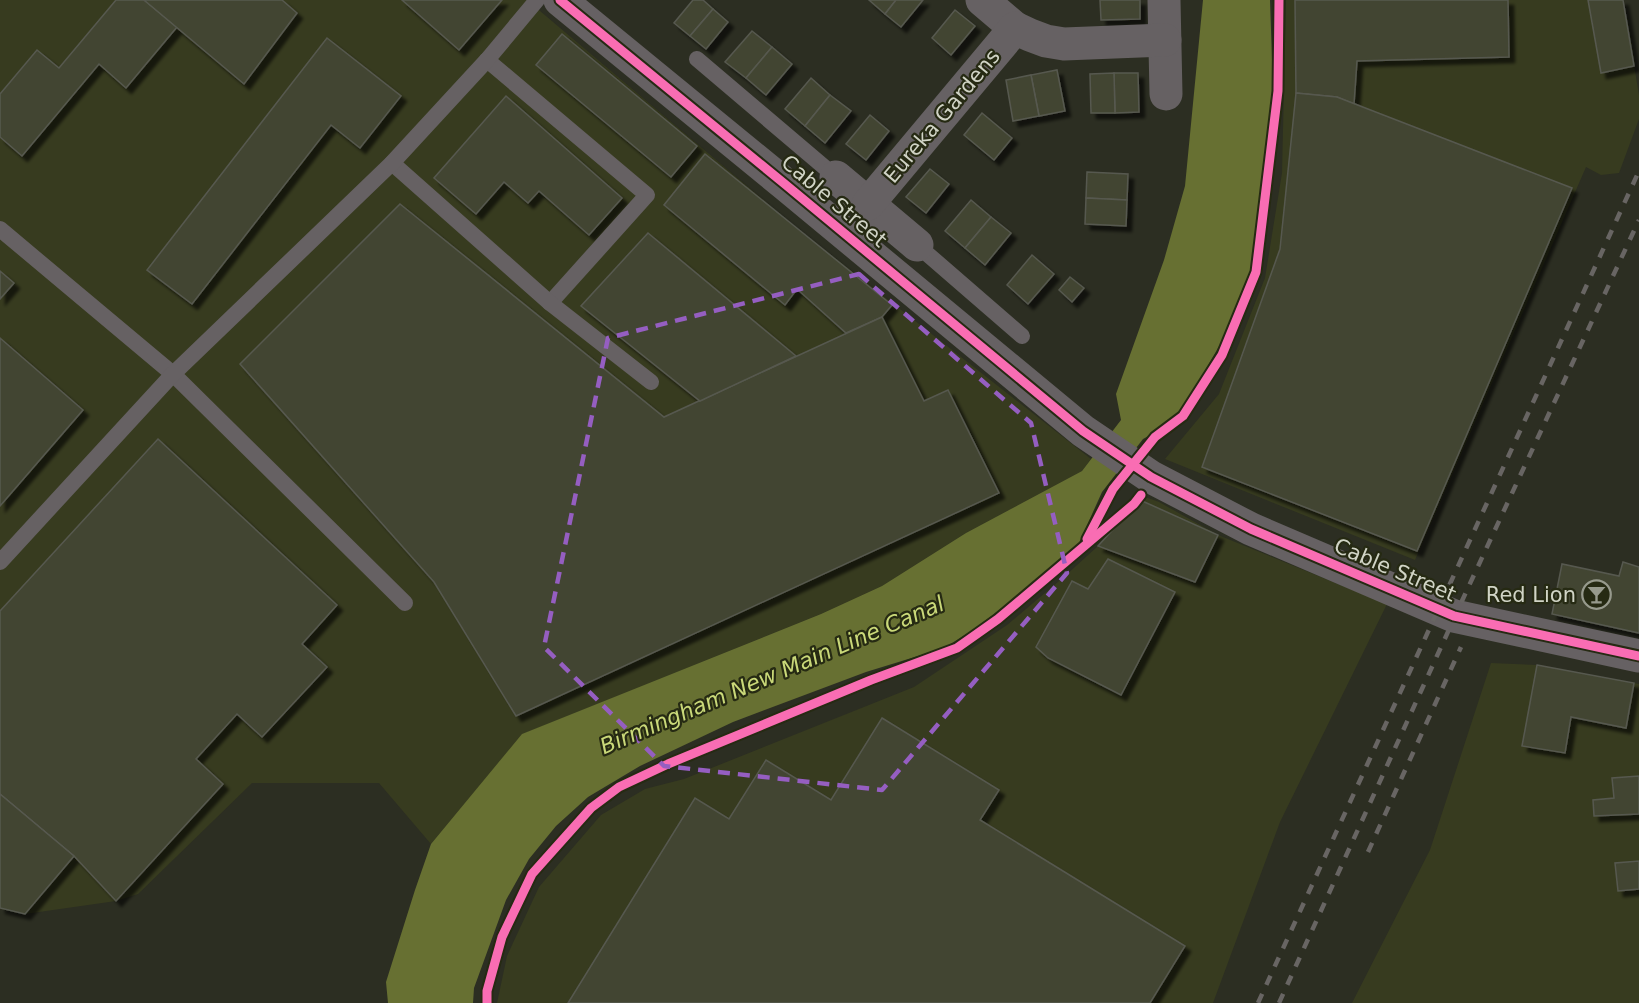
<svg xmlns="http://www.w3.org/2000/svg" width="1639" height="1003" viewBox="0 0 1639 1003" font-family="'DejaVu Sans',sans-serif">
<defs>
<filter id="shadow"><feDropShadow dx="5.5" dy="5.5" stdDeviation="1.5" flood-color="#0009"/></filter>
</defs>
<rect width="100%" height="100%" fill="#2c2e22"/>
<g fill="#373b1f">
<path d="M0,0H527L793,225L1091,459L1082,471L966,533L882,586L821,614L523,734L431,844L379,783H252L138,894L116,901L25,914L0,909Z"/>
<path d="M1286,0H1623L1639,95V119L1619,173L1601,175L1586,167L1415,560L1165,459L1219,394L1265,278L1282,173Z"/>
<path d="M1137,494L1159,502L1218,535L1387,604L1280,822L1213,1003H497L507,956L539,887L601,815L645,789L684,779L914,687L1007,625L1065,576L1098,546Z"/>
<path d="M1491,663L1537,665L1639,684V1003H1352L1430,850Z"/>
</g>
<path fill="#677032" d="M1203,0H1270L1273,89L1266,163L1251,270L1225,336L1192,393L1169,425L1143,439L1102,492L1079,543L1020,594L973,630L944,648L866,672L733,722L640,766L588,797L556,826L529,859L506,900L474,988L473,1003H388L386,982L415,890L431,844L522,734L821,614L882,586L966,533L1082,471L1121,420L1116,394L1164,260L1185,186Z"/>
<g fill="#424532" stroke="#57594f" stroke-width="1.5" filter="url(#shadow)">
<path d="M116,0H144L177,27L126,88L99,64L22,156L0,137V94L37,50L59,68Z"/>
<path d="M144,0H282L297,13L244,84Z"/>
<path d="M402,0H502L459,50Z"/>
<path d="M693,0H703L713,9L690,36L674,23Z"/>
<path d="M869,0H896L885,14Z"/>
<path d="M896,0H923L901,27L885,14Z"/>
<path d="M1100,0H1140V19L1101,20Z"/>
<path d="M1295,0H1508L1509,57L1357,61L1354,104L1337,97L1296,93Z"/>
<path d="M1588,0H1623L1634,66L1601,73Z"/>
<path d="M713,9L728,22L706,49L690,36Z"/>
<path d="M955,10L975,26L951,55L932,38Z"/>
<path d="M752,31L772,47L746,78L725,62Z"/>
<path d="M562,34L697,146L671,177L536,65Z"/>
<path d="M327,38L401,96L360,148L331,125L192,304L147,270Z"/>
<path d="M772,47L792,64L766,95L746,78Z"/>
<path d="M1057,70L1065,111L1039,116L1031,75Z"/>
<path d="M1114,73H1138L1139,112L1115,113Z"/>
<path d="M1114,73L1115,113H1091L1090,74Z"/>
<path d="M1031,75L1039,116L1013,121L1006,80Z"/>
<path d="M811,78L830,95L805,126L785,109Z"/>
<path d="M1296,93L1337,97L1572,188L1417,551L1202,467L1280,249Z"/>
<path d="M830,95L851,111L825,143L805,126Z"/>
<path d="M506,96L622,198L589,235L539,191L528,203L504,182L476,214L434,178Z"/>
<path d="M982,113L1012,138L994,160L964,135Z"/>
<path d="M870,115L889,131L866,160L846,144Z"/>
<path d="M705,154L793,225L892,305L882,317L846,333L797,289L785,305L664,205Z"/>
<path d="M930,169L949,184L926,213L906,197Z"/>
<path d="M1087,172L1128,174L1127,200L1086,198Z"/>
<path d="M1086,198L1127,200L1126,226L1085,224Z"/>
<path d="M971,200L991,217L965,248L945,231Z"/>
<path d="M400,204L664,417L882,317L924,401L948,390L999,493L516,716L434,582L240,364Z"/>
<path d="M991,217L1011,233L985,265L965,248Z"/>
<path d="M648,233L796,356L700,401L581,306Z"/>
<path d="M1032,255L1054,274L1028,304L1007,285Z"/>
<path d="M0,271L14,283L0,299Z"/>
<path d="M1070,277L1084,288L1072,302L1059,290Z"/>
<path d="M0,338L83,410L0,506Z"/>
<path d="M158,439L337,605L302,644L327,667L262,737L237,714L196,759L223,784L116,901L74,856L0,794V611Z"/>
<path d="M1140,500L1218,535L1195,582L1098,546Z"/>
<path d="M1108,559L1175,592L1121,695L1048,658L1036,647L1072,581L1088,589Z"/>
<path d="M1623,562L1639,567V633L1552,614L1562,564L1619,576Z"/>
<path d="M1537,665L1634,683L1626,728L1571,717L1565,753L1522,746Z"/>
<path d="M882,718L999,790L980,820L1185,946L1150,1003H568L695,798L729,819L766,760L831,800Z"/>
<path d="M1639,776V814L1594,816L1593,800L1614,798L1612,778Z"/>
<path d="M0,794L74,856L25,914L0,908Z"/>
<path d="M1639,861V889L1618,891L1615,863Z"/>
</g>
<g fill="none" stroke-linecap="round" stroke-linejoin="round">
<g stroke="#666163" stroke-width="16">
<path d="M697,59L836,177"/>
<path d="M487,60L647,195L550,303"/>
<path d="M392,163L550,303L651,382"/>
<path d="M0,229L173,374L405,603"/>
<path d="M917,245L1022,336"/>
<path d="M0,562L173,374L392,163L487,60L537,0"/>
</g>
<g stroke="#666163" stroke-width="33">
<path d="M560,0L786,185L1083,431L1151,477L1251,529L1454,616L1639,656"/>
<path d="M982,0L1015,28"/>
<path d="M1164,0L1166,94"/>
<path d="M836,177L917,245"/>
<path d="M868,204L1015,28L1030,35L1046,41L1064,44L1165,40"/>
</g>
<g stroke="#686563" stroke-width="4.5" stroke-dasharray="10 10" stroke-linecap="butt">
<path d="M1368,852L1461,647"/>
<path d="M1258,1003L1639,171"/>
<path d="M1279,1003L1467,590L1639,220"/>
</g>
<defs>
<g id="cycleway">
<path d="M560,0L786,185L1083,431L1151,477L1251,529L1454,616L1639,656"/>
<path d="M1087,539L1113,489L1155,437L1183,416L1222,355L1256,272L1278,91L1279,0"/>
<path d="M487,1003V991L502,937L532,874L591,808L619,787L668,764L871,680L957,648L998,619L1134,504L1141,495"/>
</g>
</defs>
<use href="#cycleway" stroke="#262a13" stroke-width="13"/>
<use href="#cycleway" stroke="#f96db3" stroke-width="9"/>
</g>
<path fill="none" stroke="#955ec1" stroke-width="4.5" stroke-dasharray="12 8" stroke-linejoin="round" d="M859,274L1031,423L1067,573L882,790L664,766L544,647L608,338Z"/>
<defs>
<symbol id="bar-ring" viewBox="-11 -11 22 22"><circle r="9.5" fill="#262a13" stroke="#979a8d" stroke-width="1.5"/><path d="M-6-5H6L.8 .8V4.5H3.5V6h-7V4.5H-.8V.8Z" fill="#979a8d"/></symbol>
</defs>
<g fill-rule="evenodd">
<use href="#bar-ring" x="1580" y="578" width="33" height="33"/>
</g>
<g text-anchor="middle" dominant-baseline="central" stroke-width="4.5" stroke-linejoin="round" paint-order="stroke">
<g font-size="21" fill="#d1d4c6" stroke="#262a13">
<text transform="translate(942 116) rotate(-50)">Eureka Gardens</text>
<text transform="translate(834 201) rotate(40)">Cable Street</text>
<text transform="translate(1395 570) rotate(23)">Cable Street</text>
</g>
<g font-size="21" fill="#d1d4c6" stroke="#262a13" text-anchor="end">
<text x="1576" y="595">Red Lion</text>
</g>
<g font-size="22" font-style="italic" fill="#cad979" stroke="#262a13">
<text transform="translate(772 675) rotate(-23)">Birmingham New Main Line Canal</text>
</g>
</g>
</svg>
